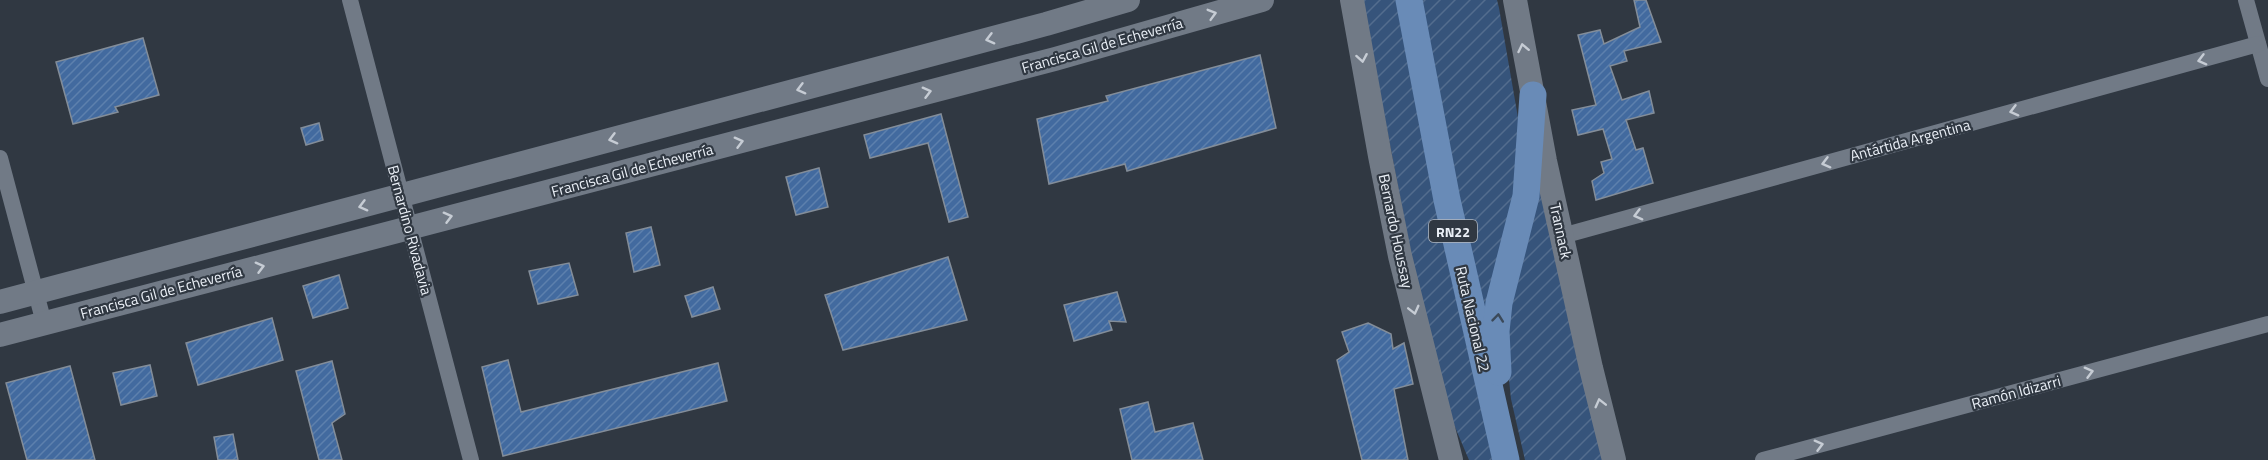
<svg xmlns="http://www.w3.org/2000/svg" width="2268" height="460" viewBox="0 0 2268 460" font-family="'Titillium Web',sans-serif">
<defs>
<pattern id="garden-furrows" width="10" height="10" patternUnits="userSpaceOnUse" patternTransform="scale(1.5)"><rect width="10" height="10" fill="#36547b"/><path d="M-1 1l2-2M0 10L10 0M9 11l2-2" fill="none" stroke="#536d8e"/></pattern>
<pattern id="building-hatch" width="6" height="6" patternUnits="userSpaceOnUse" patternTransform="scale(1.5)"><rect width="6" height="6" fill="#426a9f"/><path d="M-1 1l2-2M0 6l6-6M5 7l2-2" fill="none" stroke="#5d80ad"/></pattern>
</defs>
<rect width="100%" height="100%" fill="#303842"/>
<g fill="url(#garden-furrows)">
<path d="M1362,0H1397C1425,155 1456,308 1494,460H1469L1452,420L1413,264Z"/>
<path d="M1419,0H1497L1499,8L1521,135L1523,156L1489,331L1473,270Z"/>
<path d="M1537,176L1602,460H1525L1511,399L1508,370L1506,318Z"/>
</g>
<g fill="url(#building-hatch)" stroke="#838d99" stroke-width="1.5">
<path d="M1634,0H1646L1661,42L1624,51L1627,61L1610,66L1622,100L1649,91L1654,113L1626,120L1636,150L1643,148L1653,183L1596,200L1592,181L1604,173L1601,162L1612,159L1603,129L1578,135L1572,110L1596,105L1578,35L1600,30L1604,44L1640,27Z"/>
<path d="M143,38L159,95L115,107L118,112L73,124L56,62Z"/>
<path d="M1260,55L1276,128L1127,171L1125,164L1049,184L1037,119L1108,101L1106,96Z"/>
<path d="M941,114L968,217L949,222L928,143L870,158L864,135Z"/>
<path d="M319,123L323,140L306,145L301,128Z"/>
<path d="M819,168L828,207L796,215L786,177Z"/>
<path d="M651,227L660,265L634,272L626,233Z"/>
<path d="M948,257L967,320L843,350L825,295Z"/>
<path d="M569,263L578,295L538,304L529,271Z"/>
<path d="M339,275L348,308L313,318L303,286Z"/>
<path d="M713,287L720,309L692,317L685,296Z"/>
<path d="M1117,292L1126,322L1109,321L1112,330L1074,341L1064,305Z"/>
<path d="M272,318L283,360L198,385L186,343Z"/>
<path d="M1368,323L1391,334L1393,349L1404,343L1413,384L1394,389L1408,460H1362L1337,360L1349,352L1342,332Z"/>
<path d="M508,360L521,412L718,363L727,401L503,456L482,367Z"/>
<path d="M332,361L345,414L332,423L342,460H319L296,371Z"/>
<path d="M150,365L157,396L121,405L113,373Z"/>
<path d="M70,366L95,460H27L6,383Z"/>
<path d="M1148,402L1155,432L1193,423L1203,460H1132L1120,409Z"/>
<path d="M233,434L238,460H218L214,437Z"/>
</g>
<g fill="none" stroke-linecap="round" stroke-linejoin="round">
<g stroke="#717a86" stroke-width="16">
<path d="M350,0L471,460"/>
<path d="M2246,0L2268,79"/>
<path d="M0,158L44,323"/>
<path d="M1562,236L2258,44"/>
<path d="M1763,460L2268,324"/>
</g>
<g stroke="#717a86" stroke-width="24">
<path d="M1352,0L1380,156L1400,256L1451,460"/>
<path d="M1515,0L1545,161L1591,368L1614,460"/>
<path d="M0,302L1046,24L1128,0"/>
<path d="M0,335L1055,59L1262,0"/>
</g>
<g stroke="#698bb7" stroke-width="27">
<path d="M1409,0L1447,200L1506,460"/>
<path d="M1498,372L1496,331L1499,303L1526,196L1533,95"/>
</g>
</g>
<defs><path id="oneway-chevron" d="M-2-3.5L2.5 0L-2 3.5" fill="none" stroke-width="1.6" stroke-linecap="round" stroke-linejoin="round" transform="scale(1.5)"/></defs>
<g stroke="#c6ccd4">
<use href="#oneway-chevron" transform="translate(1212 14) rotate(-16)"/>
<use href="#oneway-chevron" transform="translate(990 39) rotate(165)"/>
<use href="#oneway-chevron" transform="translate(1523 48) rotate(-102)"/>
<use href="#oneway-chevron" transform="translate(1362 58) rotate(80)"/>
<use href="#oneway-chevron" transform="translate(2202 60) rotate(165)"/>
<use href="#oneway-chevron" transform="translate(801 89) rotate(165)"/>
<use href="#oneway-chevron" transform="translate(927 92) rotate(-15)"/>
<use href="#oneway-chevron" transform="translate(2014 111) rotate(165)"/>
<use href="#oneway-chevron" transform="translate(613 139) rotate(165)"/>
<use href="#oneway-chevron" transform="translate(739 142) rotate(-15)"/>
<use href="#oneway-chevron" transform="translate(1826 163) rotate(165)"/>
<use href="#oneway-chevron" transform="translate(363 206) rotate(165)"/>
<use href="#oneway-chevron" transform="translate(1638 215) rotate(165)"/>
<use href="#oneway-chevron" transform="translate(448 217) rotate(-15)"/>
<use href="#oneway-chevron" transform="translate(260 267) rotate(-15)"/>
<use href="#oneway-chevron" transform="translate(1414 310) rotate(76)"/>
<use href="#oneway-chevron" transform="translate(2089 372) rotate(-15)"/>
<use href="#oneway-chevron" transform="translate(1600 403) rotate(-104)"/>
<use href="#oneway-chevron" transform="translate(1819 445) rotate(-15)"/>
</g>
<use stroke="#3b4959" href="#oneway-chevron" transform="translate(1498 318) rotate(-84)"/>
<g text-anchor="middle" dominant-baseline="central" stroke-width="4.5" stroke-linejoin="round" paint-order="stroke">
<rect fill="#303842" stroke="#b2b8c0" stroke-width="1.5" x="1429" y="220" width="48" height="22" rx="4.5"/>
<g font-size="14" font-weight="bold" fill="#eaeff6">
<text x="1453" y="231">RN22</text>
</g>
<g font-size="15" fill="#eaeff6" stroke="#303842">
<text transform="translate(1102 45) rotate(-16)">Francisca Gil de Echeverría</text>
<text transform="translate(1910 140) rotate(-15)">Antártida Argentina</text>
<text transform="translate(632 170) rotate(-15)">Francisca Gil de Echeverría</text>
<text transform="translate(410 230) rotate(75)">Bernardino Rivadavia</text>
<text transform="translate(1396 231) rotate(78)">Bernardo Houssay</text>
<text transform="translate(1561 231) rotate(78)">Trannack</text>
<text transform="translate(161 292) rotate(-15)">Francisca Gil de Echeverría</text>
<text transform="translate(1473 319) rotate(77)">Ruta Nacional 22</text>
<text transform="translate(2016 392) rotate(-15)">Ramón Idizarri</text>
</g>
</g>
</svg>
